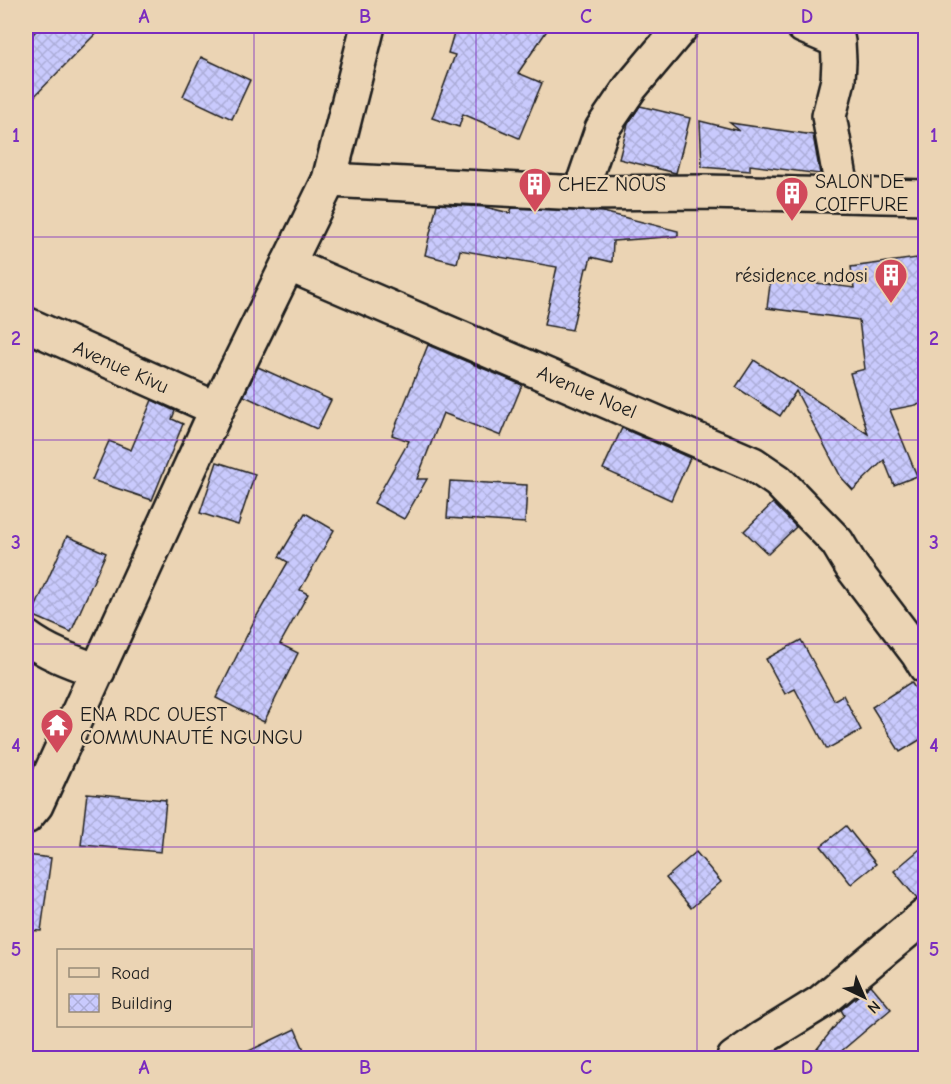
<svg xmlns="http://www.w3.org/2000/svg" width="951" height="1084" viewBox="0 0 951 1084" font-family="'Comic Neue',sans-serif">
<defs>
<pattern id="building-cross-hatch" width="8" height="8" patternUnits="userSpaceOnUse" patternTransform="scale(1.5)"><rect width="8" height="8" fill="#c9cafd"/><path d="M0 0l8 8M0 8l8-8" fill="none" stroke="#acadd8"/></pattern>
</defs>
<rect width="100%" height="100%" fill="#ebd4b4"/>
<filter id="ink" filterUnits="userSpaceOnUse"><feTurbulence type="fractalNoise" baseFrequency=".0167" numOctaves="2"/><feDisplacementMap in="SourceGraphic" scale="12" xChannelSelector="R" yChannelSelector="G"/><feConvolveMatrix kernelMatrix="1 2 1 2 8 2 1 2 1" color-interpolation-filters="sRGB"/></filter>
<g filter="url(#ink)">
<g fill="url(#building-cross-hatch)" stroke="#1c1c1c" stroke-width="1.5">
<path d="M41,26H103L26,105V41Z"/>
<path d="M456,26H481L508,33L514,26H550L518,73L542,83L519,138L463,114L459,127L432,118L455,55L448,53Z"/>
<path d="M201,57L250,80L232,119L183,96Z"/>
<path d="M640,106L690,118L676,173L619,159L628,124Z"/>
<path d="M700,121L740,131L730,123L813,135L820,174L750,165V171L702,167Z"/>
<path d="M437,204L485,207L510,213L512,208L603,212L678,231V236L613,241L612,262L591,257L588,268H586L572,330L544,325L557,267L460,250L457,263L425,255Z"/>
<path d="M917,258L920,281L926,280V403L890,410L917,476L894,485L884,460L853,490L841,477L796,391L780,416L736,387L754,360L868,434L850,373L865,369L859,320L767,308L771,277L854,288L851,267Z"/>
<path d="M428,345L522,385L501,436L443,413L417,479H427L404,519L374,503L409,441L392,435Z"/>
<path d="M258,367L331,400L317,429L244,396Z"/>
<path d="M152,400L175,411L172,419L183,424L152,500L92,480L109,441L131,450Z"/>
<path d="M622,428L690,458L671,500L603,469Z"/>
<path d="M217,462L255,474L238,525L200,513Z"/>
<path d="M450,481L527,485L525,523L447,518Z"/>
<path d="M773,503L796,527L768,554L744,531Z"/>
<path d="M305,513L334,530L300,590L308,594L280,644L298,653L264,722L216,698L255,619L288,562L279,557Z"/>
<path d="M67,536L106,553L71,632L32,615Z"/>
<path d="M801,640L834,700L843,695L861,730L827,749L795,689L785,694L766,659Z"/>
<path d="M911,682L926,705V736L900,752L872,707Z"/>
<path d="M87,793L166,800L161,852L81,845Z"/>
<path d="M846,826L876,864L851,884L821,846Z"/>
<path d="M926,844V897L917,899L894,871Z"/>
<path d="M696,852L721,882L691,908L666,878Z"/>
<path d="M26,855L51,858L41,931L26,930Z"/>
<path d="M871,985L891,1009L832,1059H809L844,1015L841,1010Z"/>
<path d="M295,1029L308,1059H232Z"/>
</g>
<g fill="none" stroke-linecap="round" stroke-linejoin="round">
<defs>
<g id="street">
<path d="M803,26L838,41L839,61L838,80L829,116L841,183L851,195"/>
<path d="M329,180L580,193L706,192L926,197"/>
<path d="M580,193L602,129L630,88L682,26"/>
<path d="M288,264L753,464L778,481L837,542L852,567L918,654L926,667"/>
<path d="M26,324L217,409"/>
<path d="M26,637C47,653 73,662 98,671"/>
<path d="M26,817L36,805L217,409L329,180L368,26"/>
<path d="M734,1058L761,1039L821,1002L926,915"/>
</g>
</defs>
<use href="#street" stroke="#1c1c1c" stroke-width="38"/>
<use href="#street" stroke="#ebd4b4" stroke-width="33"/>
</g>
</g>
<path fill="none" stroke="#7b2cbf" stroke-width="1.5" stroke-opacity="0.55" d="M254,26V1058M476,26V1058M697,26V1058M26,237H926M26,440H926M26,644H926M26,847H926"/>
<defs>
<symbol id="building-pin" viewBox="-11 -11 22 30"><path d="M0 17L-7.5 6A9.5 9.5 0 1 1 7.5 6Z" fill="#d1495b" stroke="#ebd4b4"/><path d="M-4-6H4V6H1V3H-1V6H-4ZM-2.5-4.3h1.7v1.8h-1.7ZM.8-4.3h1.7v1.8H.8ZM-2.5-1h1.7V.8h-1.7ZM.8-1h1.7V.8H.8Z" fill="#fff"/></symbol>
<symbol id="temple-pin" viewBox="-11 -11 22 30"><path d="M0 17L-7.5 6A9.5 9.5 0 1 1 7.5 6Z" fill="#d1495b" stroke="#ebd4b4"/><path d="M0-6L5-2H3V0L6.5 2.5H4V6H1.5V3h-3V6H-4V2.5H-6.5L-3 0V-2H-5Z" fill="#fff"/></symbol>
</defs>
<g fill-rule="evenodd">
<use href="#building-pin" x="516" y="165" width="38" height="52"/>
<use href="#building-pin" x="773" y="174" width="38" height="52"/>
<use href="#building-pin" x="872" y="256" width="38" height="52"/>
<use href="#temple-pin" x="38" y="706" width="38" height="52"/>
</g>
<g text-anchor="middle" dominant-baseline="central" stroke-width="4.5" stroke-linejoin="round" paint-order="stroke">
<g font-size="20" fill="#1c1c1c" stroke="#ebd4b4" text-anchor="start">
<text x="815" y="181">SALON DE<tspan x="815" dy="23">COIFFURE</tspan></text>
<text x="558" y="184">CHEZ NOUS</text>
<text x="868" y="275" text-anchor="end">résidence ndosi</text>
<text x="80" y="714">ENA RDC OUEST<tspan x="80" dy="23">COMMUNAUTÉ NGUNGU</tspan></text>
</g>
<g font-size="20" fill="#1c1c1c" stroke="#ebd4b4">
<text transform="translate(121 367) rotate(24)">Avenue Kivu</text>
<text transform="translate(587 392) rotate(23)">Avenue Noel</text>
</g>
</g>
<rect width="951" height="1084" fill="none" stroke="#ebd4b4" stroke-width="66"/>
<rect x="57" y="949" width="195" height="78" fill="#ebd4b4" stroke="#988a77" stroke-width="1.5"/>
<rect x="69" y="968" width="30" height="9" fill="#ebd4b4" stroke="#988a77" stroke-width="1.5"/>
<text x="111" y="979" font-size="18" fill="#1c1c1c">Road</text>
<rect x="69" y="994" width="30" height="18" fill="url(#building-cross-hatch)" stroke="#988a77" stroke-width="1.5"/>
<text x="111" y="1009" font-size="18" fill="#1c1c1c">Building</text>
<g transform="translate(864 997) rotate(136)" stroke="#ebd4b4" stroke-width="4.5" paint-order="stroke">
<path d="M0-4.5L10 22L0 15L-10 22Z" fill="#1c1c1c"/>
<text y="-9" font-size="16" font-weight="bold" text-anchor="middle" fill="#1c1c1c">N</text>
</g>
<rect x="33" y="33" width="885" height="1018" fill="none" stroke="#7b2cbf" stroke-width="2"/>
<g font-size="20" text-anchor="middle" font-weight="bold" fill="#7b2cbf">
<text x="144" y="23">A</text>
<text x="365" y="23">B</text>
<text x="586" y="23">C</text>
<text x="807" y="23">D</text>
<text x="16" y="142">1</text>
<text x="934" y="142">1</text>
<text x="16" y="345">2</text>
<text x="934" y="345">2</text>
<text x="16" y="549">3</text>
<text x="934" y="549">3</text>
<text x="16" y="752">4</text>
<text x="934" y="752">4</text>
<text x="16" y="956">5</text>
<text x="934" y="956">5</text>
<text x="144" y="1074">A</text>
<text x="365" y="1074">B</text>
<text x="586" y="1074">C</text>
<text x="807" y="1074">D</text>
</g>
</svg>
